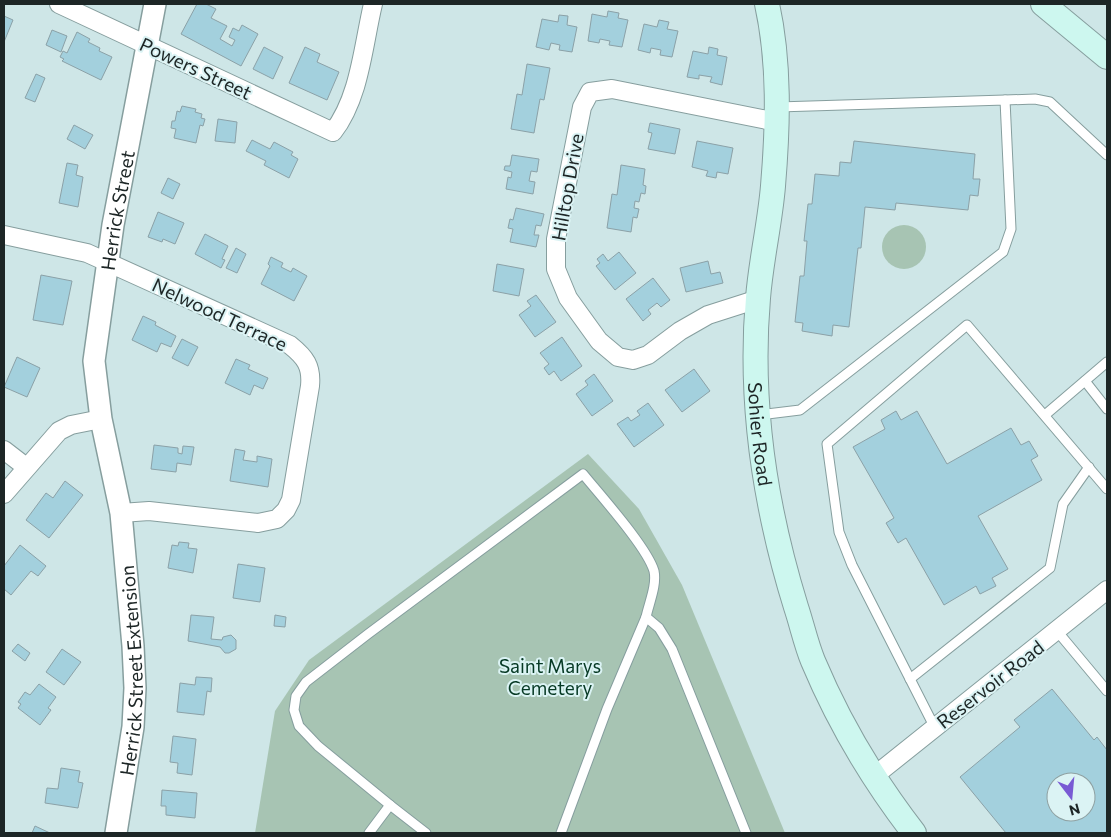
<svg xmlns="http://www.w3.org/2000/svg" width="1111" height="837" viewBox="0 0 1111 837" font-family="Commissioner,sans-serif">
<rect width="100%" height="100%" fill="#cee6e7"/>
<g fill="#a7c4b3">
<circle cx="904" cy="247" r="22"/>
<path d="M588,454L639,509L682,585L785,833H255L275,711L309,660Z"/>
</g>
<g fill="#a3d0dd" stroke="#8ba1a7" fill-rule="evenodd">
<path d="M197,4H206L216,9L211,18L227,26L220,39L232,46L235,40L229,37L233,28L239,31L242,25L258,34L241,66L181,34Z"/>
<path d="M608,11L619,13L618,18L628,20L622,47L609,45L610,41L600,39L599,43L588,41L592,14L607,17Z"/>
<path d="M559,15L568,16L567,25L577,27L572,52L559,50L560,45L551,43L549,50L536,47L542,19L558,22Z"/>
<path d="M4,16L13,20L4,42Z"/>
<path d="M659,20L669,22L667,29L678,31L672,57L660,55L661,50L651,48L650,53L638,50L644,24L657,27Z"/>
<path d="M52,30L67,36L61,52L46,45Z"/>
<path d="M77,32L90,39L88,42L100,48L99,51L112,57L101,80L62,61L64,59L60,57L63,51L67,53Z"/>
<path d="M264,47L283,57L273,79L253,69Z"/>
<path d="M305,47L320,54L317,62L339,72L327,100L289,83Z"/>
<path d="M709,47L718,49L717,55L727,57L722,85L710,82L712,77L699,75V79L687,77L693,51L708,54Z"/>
<path d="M527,64L550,68L544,100L540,99L534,133L511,129L517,94L522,95Z"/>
<path d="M36,74L45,78L35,102L25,98Z"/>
<path d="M182,106L196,109L195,112L202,114L201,118L205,119L203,126L200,125L196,143L174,138L176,129L171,128L172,121H175L177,111L180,112Z"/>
<path d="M218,119L237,122L235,143L215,141Z"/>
<path d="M650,123L680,129L675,154L648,149L652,133L648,132Z"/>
<path d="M74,125L93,135L85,149L67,139Z"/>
<path d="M252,140L270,149L274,142L293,152L291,155L298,159L289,178L264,165L266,161L246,151Z"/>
<path d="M697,141L733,148L728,174L717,172L716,178L706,176L708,171L692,167Z"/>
<path d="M854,141L975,154L973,179H980L978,196L970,195L968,210L896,203L895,210L865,207L861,248H858L849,327L833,325L832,336L802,331L803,323L795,322L800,276H804L807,241H804L808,204H812L815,174L839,176L840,162L851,163Z"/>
<path d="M512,155L539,159L537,172L531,171L529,181L535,182L533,194L506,189L508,177L511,178L512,172L504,170L505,166H510Z"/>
<path d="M67,163L78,165L76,175L83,177L78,207L59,203Z"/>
<path d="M621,165L645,169L643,185L646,186L645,194L641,193L639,202L635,201L634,208L639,209L637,218L633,217L631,232L607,228L612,194L617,195Z"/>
<path d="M168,178L180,184L173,199L161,193Z"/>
<path d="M516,208L544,214L541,226L536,225L534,235H539L536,247L510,242L513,229L508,228L510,219L513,220Z"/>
<path d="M158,212L184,223L175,244L163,239L162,242L148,237Z"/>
<path d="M205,234L228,246L222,259L225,260L221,268L195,254Z"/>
<path d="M236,248L246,254L237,273L226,268Z"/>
<path d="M619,252L636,273L615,290L596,266L600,263L597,259L603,254L608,261Z"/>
<path d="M271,257L283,263L281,267L291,272L293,268L307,276L294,301L261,284L270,266L268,264Z"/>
<path d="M708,261L711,274L720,272L723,283L686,292L680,268Z"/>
<path d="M497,264L524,269L519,296L493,291Z"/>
<path d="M41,275L72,281L63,325L33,320Z"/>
<path d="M653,278L670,300L661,307L657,303L648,310L651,314L643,321L626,299Z"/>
<path d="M536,295L556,322L535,337L519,315L531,306L527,301Z"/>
<path d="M143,316L156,322L155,325L176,336L171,347L161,343L157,352L132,340Z"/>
<path d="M562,337L582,366L561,381L554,371L549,375L544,368L549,364L540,353Z"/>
<path d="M182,339L198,347L188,366L172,358Z"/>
<path d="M17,357L40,368L27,397L4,387Z"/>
<path d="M236,359L250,365L248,369L268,378L263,389L254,385L250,395L225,383Z"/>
<path d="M694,369L710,391L682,412L665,390Z"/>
<path d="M594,374L613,401L592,416L576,394L588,385L585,381Z"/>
<path d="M648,403L664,425L634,447L617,424L628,417L631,421L640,415L637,411Z"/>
<path d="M896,411L901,420L917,411L947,464L1011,428L1021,445L1029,441L1038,456L1031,460L1042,480L978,516L1008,569L992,578L996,586L980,594L976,586L944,605L906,538L898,543L886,523L894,518L853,447L885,429L881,420Z"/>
<path d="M154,445L178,448V453L182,454L183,446L194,447L191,465L177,463L176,472L151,469Z"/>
<path d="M235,449L245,451L243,460L257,462V456L272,459L268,487L230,481Z"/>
<path d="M65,481L83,495L49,538L26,520L46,493L53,498Z"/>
<path d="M179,542L189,543L188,548L197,549L193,573L168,568L172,545L178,546Z"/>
<path d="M20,545L46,566L38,576L31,571L11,595L4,589V566Z"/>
<path d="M238,564L265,568L260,602L233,598Z"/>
<path d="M191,615L214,617L211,639L222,640L223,637L231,635L236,640V649L229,653H225L220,647L188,641Z"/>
<path d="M275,615L286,617L285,627L274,626Z"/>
<path d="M18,644L30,653L25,661L12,651Z"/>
<path d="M62,649L81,662L64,685L46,672Z"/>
<path d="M196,677L212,678L211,692L207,691L204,715L177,712L180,683L195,685Z"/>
<path d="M39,684L56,697L48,708L51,710L40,725L18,708L21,704L18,702L25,692L30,695Z"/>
<path d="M1052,689L1094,740L1097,737L1107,750V831L1105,833H1006L960,777L1020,727L1014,720ZM1056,782H1086V812H1056Z"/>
<path d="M173,736L196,739L192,775L177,773L178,763L170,762Z"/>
<path d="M61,768L80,771L78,782L83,783L78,808L45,803L47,788L58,789Z"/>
<path d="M162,790L197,793L195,818L166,815V806H161Z"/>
<path d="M35,826L50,833H32Z"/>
</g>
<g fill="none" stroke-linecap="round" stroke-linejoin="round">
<defs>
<g id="service">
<path d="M1005,100L1035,99L1050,102L1107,155"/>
<path d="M1085,381L1107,409"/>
<path d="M759,415L800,410L1003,252L1011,229L1005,100L778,107"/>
<path d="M1045,415L1107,362"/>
<path d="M1057,631L1107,691"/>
<path d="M910,679L1050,568L1063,504L1089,467"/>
<path d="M935,728L852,565L839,532L827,444L967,325L1107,489"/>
<path d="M390,805L318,746L299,726L294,710L296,696L306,682L368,634L583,474C600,495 647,547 654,571C657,585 649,603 646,617"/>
<path d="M369,833L390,805L426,833"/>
<path d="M561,833L607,709L646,617L659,628L672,649L746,833"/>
</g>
<g id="minor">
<path d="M59,4L333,132C360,97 363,46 373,4"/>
<path d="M4,235L87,253L290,345C305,357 312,366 310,386L291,500L286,510L277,519L258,523L149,511L121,513"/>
<path d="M758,299L708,315L680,331L648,355L633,360L618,357L599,341L568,298L556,269V239L582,107L590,92L612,89L777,122"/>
<path d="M4,450L26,467"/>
<path d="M4,494L59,431L71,425L101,419"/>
<path d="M873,777L1107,590"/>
</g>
<g id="tertiary">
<path id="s1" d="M116,833L133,727L135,688L133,646L121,513L101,419L94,361L113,225L155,4"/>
</g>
<g id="secondary">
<path id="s2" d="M767,4C780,63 778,126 773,186C770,223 761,260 758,298C749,403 765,507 796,607C802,625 806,644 813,661C839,723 873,780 914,833"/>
<path d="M1043,4L1107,57"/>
</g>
</defs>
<use href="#service" stroke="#869e9e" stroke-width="11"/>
<use href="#minor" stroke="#869e9e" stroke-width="20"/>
<use href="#tertiary" stroke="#869e9e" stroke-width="24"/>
<use href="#secondary" stroke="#869e9e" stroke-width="26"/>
<use href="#service" stroke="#fff" stroke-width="9"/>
<use href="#minor" stroke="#fff" stroke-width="18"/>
<use href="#tertiary" stroke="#fff" stroke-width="21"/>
<use href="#secondary" stroke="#cdf7ef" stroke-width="24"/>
</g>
<g text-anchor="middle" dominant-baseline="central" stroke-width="4" stroke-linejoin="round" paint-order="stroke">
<g font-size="19" fill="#1d2626" stroke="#dbf3f4">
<text transform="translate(196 68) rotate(25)">Powers Street</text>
<text transform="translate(567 187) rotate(-80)">Hilltop Drive</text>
<text stroke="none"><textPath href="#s1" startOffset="629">Herrick Street</textPath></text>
<text transform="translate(220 314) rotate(25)">Nelwood Terrace</text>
<text stroke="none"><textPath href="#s2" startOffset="432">Sohier Road</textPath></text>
<text stroke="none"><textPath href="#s1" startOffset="164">Herrick Street Extension</textPath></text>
<text transform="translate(990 684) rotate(-38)">Reservoir Road</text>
</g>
<g font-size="19" fill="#063924" stroke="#dbf3f4">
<text x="550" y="665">Saint Marys<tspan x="550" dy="22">Cemetery</tspan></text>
</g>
</g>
<rect width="1111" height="837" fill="none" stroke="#1d2626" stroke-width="10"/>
<g transform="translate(1071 797) rotate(164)"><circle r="24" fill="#dbf3f4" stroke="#8fa1a2"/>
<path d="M0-4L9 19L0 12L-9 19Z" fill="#785ad4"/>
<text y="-8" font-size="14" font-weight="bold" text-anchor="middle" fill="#1d2626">N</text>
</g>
</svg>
